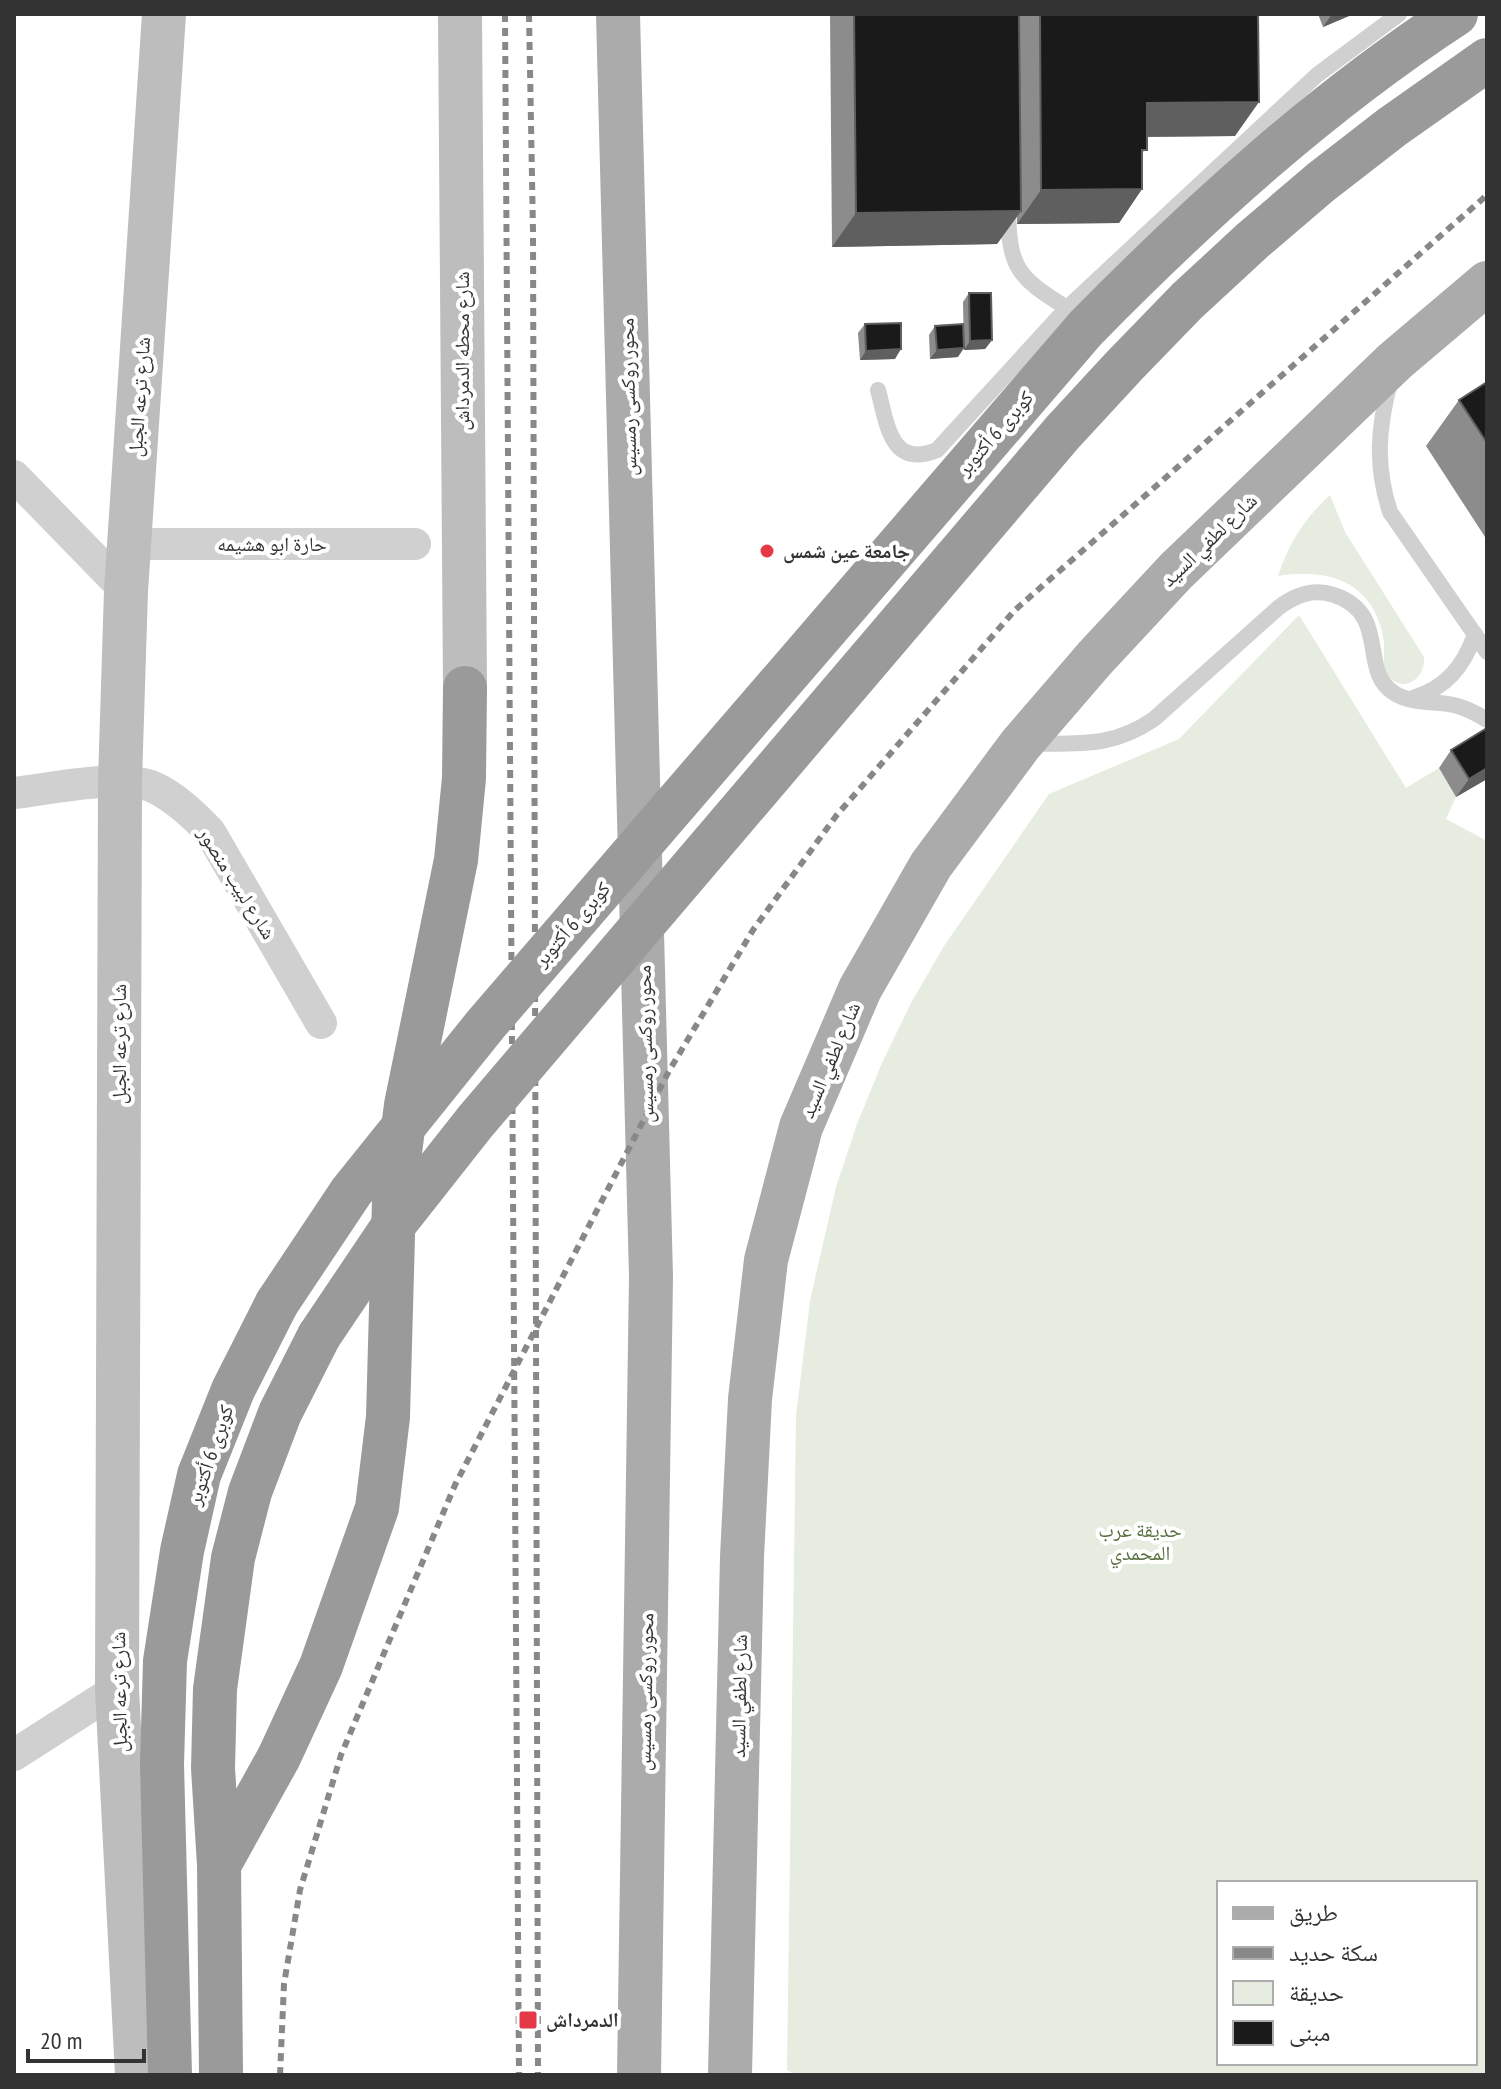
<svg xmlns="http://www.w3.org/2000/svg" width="1501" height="2089" viewBox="0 0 1501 2089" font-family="'PT Sans Narrow','Noto Naskh Arabic',sans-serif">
<rect width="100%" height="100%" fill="#fff"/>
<g fill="#e6ecdf" fill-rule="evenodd">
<path d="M1330,495L1345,532L1424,657C1426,677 1405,694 1389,677C1381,667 1385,652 1384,641C1375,583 1330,567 1278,576C1289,543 1304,519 1330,495Z"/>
<path d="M1299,615L1406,788L1439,768L1456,797L1446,819L1487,841V2075H796L787,2070L796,1416L810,1301L836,1187L857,1124L882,1063L911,1003L944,946L1049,794L1179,739ZM1219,1883H1475V2063H1219Z"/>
</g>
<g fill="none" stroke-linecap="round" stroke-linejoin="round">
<g stroke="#d0d0d0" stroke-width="16">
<path d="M1008,208C1009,268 1017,277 1067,308"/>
<path d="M1390,382C1378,428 1375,466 1390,512L1487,652"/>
<path d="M878,390C887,423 890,469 937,450L1067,308L1317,75L1399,14"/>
<path d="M1413,698C1446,688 1464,666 1475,634"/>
<path d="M1030,744C1079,743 1112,748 1154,719L1278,608C1295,595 1313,588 1334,595C1391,614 1358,670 1394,693C1411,704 1434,701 1454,705C1466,708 1476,713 1487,720"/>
</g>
<g stroke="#d0d0d0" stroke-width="32">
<path d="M14,476L126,591"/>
<path d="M129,544H415"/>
<path d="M14,793C49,789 119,774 151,786C174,796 193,814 210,832L321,1023"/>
<path d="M14,1755L117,1689"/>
</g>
<g stroke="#bdbdbd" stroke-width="44">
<path d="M460,14L465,688"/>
<path d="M137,2075L117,1689L120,781L126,591L164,14"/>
</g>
<g stroke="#ababab" stroke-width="44">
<path d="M618,14L651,1277L639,2075"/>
<path d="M730,2075L742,1557L750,1399L766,1260L801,1127L860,989L931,865L1020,745L1095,658L1176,571L1395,361L1487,283"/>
</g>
<g stroke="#9a9a9a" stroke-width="44">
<path d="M219,1865L279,1757L321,1666L377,1508L388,1417L394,1200L406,1105L456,860L464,778L465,688"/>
<path d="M170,2075L162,1764L165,1661L182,1551L199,1475L233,1390L277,1303"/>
<path d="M221,2075L219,1865L213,1768L215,1689L233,1558L250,1492L280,1413L319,1336"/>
</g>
<g stroke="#888" stroke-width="6" stroke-dasharray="8 6" stroke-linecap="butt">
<path d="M505,14L519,2075"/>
<path d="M529,14L533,231L538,2075"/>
<path d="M280,2075L284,1984L300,1890L341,1755L455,1485L669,1071L753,930L836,816L1015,610L1487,195"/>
</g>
<g stroke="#9a9a9a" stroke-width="44">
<path d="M277,1303L351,1192L486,1024L1086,328C1200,212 1320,103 1456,14"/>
<path d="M319,1336L393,1226L475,1122L1063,432L1124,366L1187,301L1253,240L1321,182L1392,127L1487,60"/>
</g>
</g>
<g fill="#8c8c8c">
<path d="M830,14H1258L1235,136L1147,137L1142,157V189L1119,223L1017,224V216L997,244L832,247Z"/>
<path d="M1318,14H1351L1349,16L1323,27Z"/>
<path d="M969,293L992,340L985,349L964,350L963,302Z"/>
<path d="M865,324L895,359L860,360L858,333Z"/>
<path d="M935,326L958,357L930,359L929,335Z"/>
<path d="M1487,382V540L1426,446L1459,400Z"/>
<path d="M1487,728V779L1456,797L1439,768L1451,750Z"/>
</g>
<g fill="#5f5f5f">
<path d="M1332,14H1351L1349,16L1323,27Z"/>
<path d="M1259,102L1235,136L1123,137L1147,103Z"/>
<path d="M1142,189L1119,223L1017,224L1041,190Z"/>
<path d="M1021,211L997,244L832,247L856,213Z"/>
<path d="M992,340L985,349L964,350L970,341Z"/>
<path d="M964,348L958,357L930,359L937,350Z"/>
<path d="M901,349L895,359L860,360L866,351Z"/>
<path d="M1487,768V779L1456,797L1469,779Z"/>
</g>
<g fill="#1a1a1a" stroke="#5f5f5f" stroke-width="2">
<path d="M854,14H1019L1021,211L856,213Z"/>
<path d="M1040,14H1258L1259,102L1147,103V150H1142V189L1041,190Z"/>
<path d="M969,293H991L992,340L970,341Z"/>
<path d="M901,323V349L866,351L865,324Z"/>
<path d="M963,324L964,348L937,350L935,326Z"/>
<path d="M1487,382V443L1459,400Z"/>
<path d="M1487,728V768L1469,779L1451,750Z"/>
</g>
<g fill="#e63946" stroke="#fff" stroke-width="3">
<circle cx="767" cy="551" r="8"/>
<rect x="518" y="2010" width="20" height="20" rx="4"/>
</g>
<g text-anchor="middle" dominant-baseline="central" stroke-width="8" stroke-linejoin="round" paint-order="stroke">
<g font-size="20" fill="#333" stroke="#fff">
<text transform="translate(462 351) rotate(-90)">شارع محطه الدمرداش</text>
<text transform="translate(139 397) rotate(-86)">شارع ترعه الجبل</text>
<text transform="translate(628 397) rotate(-91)">محور روكسى رمسيس</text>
<text transform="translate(995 433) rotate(-49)">كوبرى 6 أكتوبر</text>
<text transform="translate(1209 540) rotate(-44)">شارع لطفي السيد</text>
<text x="272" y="544">حارة ابو هشيمه</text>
<text transform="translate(237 883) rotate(58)">شارع لبيب منصور</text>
<text transform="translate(572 924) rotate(-49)">كوبرى 6 أكتوبر</text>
<text transform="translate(119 1044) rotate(-90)">شارع ترعه الجبل</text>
<text transform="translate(645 1044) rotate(-91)">محور روكسى رمسيس</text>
<text transform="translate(830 1060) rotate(-67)">شارع لطفي السيد</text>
<text transform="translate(210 1455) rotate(-71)">كوبرى 6 أكتوبر</text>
<text transform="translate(119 1692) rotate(-91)">شارع ترعه الجبل</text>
<text transform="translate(645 1692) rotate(-89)">محور روكسى رمسيس</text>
<text transform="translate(739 1696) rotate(-89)">شارع لطفي السيد</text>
</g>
<g font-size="20" font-weight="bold" fill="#333" stroke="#fff" text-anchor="start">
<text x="783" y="551">جامعة عين شمس</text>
<text x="546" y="2020">الدمرداش</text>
</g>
<g font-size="20" fill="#56703f" stroke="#fff">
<text x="1140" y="1530">حديقة عرب<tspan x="1140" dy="23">المحمدي</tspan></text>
</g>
</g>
<rect width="1501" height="2089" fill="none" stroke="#333333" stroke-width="32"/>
<rect x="1217" y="1881" width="260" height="184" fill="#ffffff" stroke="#adadad" stroke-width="2"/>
<rect x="1233" y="1907" width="40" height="12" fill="#ababab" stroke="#adadad" stroke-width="2"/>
<text x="1289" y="1921" font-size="24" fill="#333333">طريق</text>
<rect x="1233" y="1947" width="40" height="12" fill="#888888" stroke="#adadad" stroke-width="2"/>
<text x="1289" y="1961" font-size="24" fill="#333333">سكة حديد</text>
<rect x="1233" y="1981" width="40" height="24" fill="#e6ecdf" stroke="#adadad" stroke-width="2"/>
<text x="1289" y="2001" font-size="24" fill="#333333">حديقة</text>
<rect x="1233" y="2021" width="40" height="24" fill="#1a1a1a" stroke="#adadad" stroke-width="2"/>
<text x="1289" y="2041" font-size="24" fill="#333333">مبنى</text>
<path d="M28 2049v12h116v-12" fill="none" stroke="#333333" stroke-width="4"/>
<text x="40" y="2049" font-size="24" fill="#333333" stroke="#ffffff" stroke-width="6" paint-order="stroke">20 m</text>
</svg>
